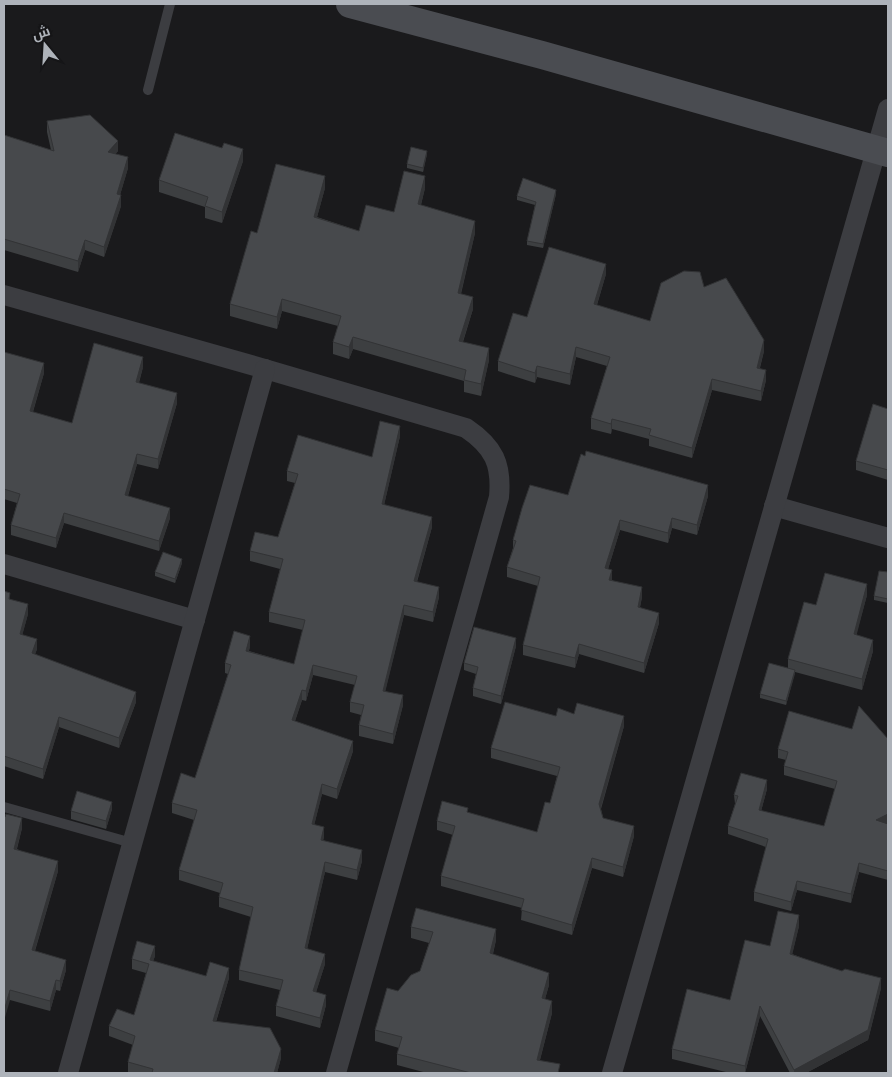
<svg xmlns="http://www.w3.org/2000/svg" width="892" height="1077" viewBox="0 0 892 1077" font-family="Arial,Cairo,sans-serif">
<rect width="100%" height="100%" fill="#1a1a1c"/>
<g fill="none" stroke-linecap="round" stroke-linejoin="round">
<g stroke="#3c3d41" stroke-width="10">
<path d="M148,90L170,4"/>
<path d="M4,807L132,843"/>
</g>
<g stroke="#3c3d41" stroke-width="20">
<path d="M4,295L265,369L466,428C494,447 502,464 499,497L336,1073"/>
<path d="M774,506L888,538"/>
<path d="M4,564L195,620"/>
<path d="M68,1073L265,369"/>
<path d="M612,1073L888,109"/>
</g>
<path stroke="#4a4c51" stroke-width="28" d="M350,4L542,55L888,153"/>
</g>
<g fill="#3d3f41">
<path d="M47,121L118,151L115,154L128,168L120,195L121,206L104,257L85,250L78,272L4,250V135L51,150L47,132Z"/>
<path d="M427,154L423,172L407,168V164Z"/>
<path d="M243,161L222,223L205,218V207L159,192V180Z"/>
<path d="M325,188L317,217L359,231L394,212L425,188L421,205L475,233L461,294L473,309L463,342L489,360L481,396L464,392V381L353,349L349,359L333,354V342L338,326L282,311L277,329L230,316V304L257,233Z"/>
<path d="M556,194L543,248L527,245V241L535,205L517,200V196Z"/>
<path d="M606,274L597,305L650,321L704,287L764,351L760,368L766,380L761,401L712,390L692,458L649,446V439L612,429L611,434L591,429V418L607,366L576,357L570,385L537,377L535,383L498,371V361L527,317Z"/>
<path d="M4,352L44,373L33,412L72,423L143,367L139,383L177,403L158,469L137,464L128,496L170,518L159,551L64,523L56,548L11,535V525L17,503L4,499Z"/>
<path d="M888,409V480L856,470V461Z"/>
<path d="M400,436L384,505L432,527L417,582L439,597L433,622L404,615L385,691L403,705L393,744L359,736V725L361,715L350,712V702L355,685L313,675L306,701L302,700L295,721L353,751L337,799L322,794L314,825L324,837L323,840L362,861L357,880L325,872L307,949L325,964L316,992L326,1005L320,1028L276,1016V1006L280,990L239,980V970L251,917L219,907V897L220,893L179,880V870L194,820L172,813V803L195,778L228,674L225,673V663L250,646L249,651L294,664L303,630L269,622V612L280,569L250,561V551L278,537L295,483L287,481V471L372,457Z"/>
<path d="M568,495L708,496L697,535L672,528L668,543L620,530L608,569L612,580L642,597L640,607L659,623L644,673L579,654L575,668L523,655V645L538,586L507,577V567L513,548V540Z"/>
<path d="M182,563L175,583L155,576V572Z"/>
<path d="M888,572V603L874,600V596Z"/>
<path d="M4,591L10,599L28,614L22,635L37,649L35,654L136,702L119,748L59,727L43,779L4,766Z"/>
<path d="M867,595L856,635L873,651L862,690L795,672L786,705L760,698V694L788,668V659Z"/>
<path d="M888,637V653H887V641Z"/>
<path d="M516,646L501,704L473,696V688L476,674L464,670V663Z"/>
<path d="M789,711L888,823L887,824H888V880L859,872L851,903L797,890L791,911L754,901V892L766,847L728,834V826L735,804L734,795L767,789L761,811L824,826L835,789L784,775V766L786,760L778,758V749Z"/>
<path d="M574,714L624,726L601,809L603,818L634,836L623,877L592,868L572,935L521,920L522,908L441,886V876L453,835L437,830V821L468,813L537,832L550,803L557,776L491,758V748L556,716Z"/>
<path d="M112,809L106,829L71,819V811Z"/>
<path d="M5,817L22,828L17,849L58,871L35,951L66,970L60,991L56,990L50,1011L10,1000Z"/>
<path d="M799,926L792,954L881,988L868,1040L806,1073H790L760,1016L745,1073H730L672,1059V1049L730,1000L770,946Z"/>
<path d="M411,927L496,940L493,954L549,985L545,999L552,1013L540,1060L560,1073H427L397,1065V1054L399,1048L375,1041V1030L398,991L420,971L429,943L411,938Z"/>
<path d="M155,956L153,961L206,976L229,978L216,1022L281,1058L277,1073H133L128,1072V1062L133,1045L109,1036V1026L134,1015L146,973L132,969V959Z"/>
</g>
<g fill="#323335">
<path d="M118,141V151L108,162V152Z"/>
<path d="M243,149V161L222,223V212Z"/>
<path d="M427,151V154L423,172V168Z"/>
<path d="M128,157V168L117,205V194Z"/>
<path d="M325,176V188L314,228V217Z"/>
<path d="M425,176V188L418,216V204Z"/>
<path d="M556,190V194L543,248V244Z"/>
<path d="M121,195V206L104,257V247Z"/>
<path d="M475,221V233L458,305V293Z"/>
<path d="M85,240V250L78,272V261Z"/>
<path d="M606,264V274L594,314V304Z"/>
<path d="M473,297V309L459,353V341Z"/>
<path d="M282,299V311L277,329V317Z"/>
<path d="M353,337V349L349,359V347Z"/>
<path d="M764,340V351L757,378V368Z"/>
<path d="M576,347V357L570,385V374Z"/>
<path d="M489,348V360L481,396V384Z"/>
<path d="M143,357V367L136,392V382Z"/>
<path d="M44,363V373L30,421V411Z"/>
<path d="M537,366V377L535,383V373Z"/>
<path d="M766,370V380L761,401V391Z"/>
<path d="M712,379V390L692,458V448Z"/>
<path d="M177,393V403L158,469V459Z"/>
<path d="M612,419V429L611,434V424Z"/>
<path d="M400,426V436L382,514V504Z"/>
<path d="M137,454V464L125,505V495Z"/>
<path d="M708,485V496L697,535V525Z"/>
<path d="M170,508V518L159,551V541Z"/>
<path d="M64,513V523L56,548V538Z"/>
<path d="M432,517V527L414,591V581Z"/>
<path d="M672,518V528L668,543V533Z"/>
<path d="M620,520V530L605,579V568Z"/>
<path d="M182,559V563L175,583V579Z"/>
<path d="M612,570V581L609,580Z"/>
<path d="M867,584V595L854,645V634Z"/>
<path d="M439,587V597L433,622V612Z"/>
<path d="M642,587V597L638,617V607Z"/>
<path d="M28,604V614L20,644V634Z"/>
<path d="M404,605V615L383,701V691Z"/>
<path d="M659,613V623L644,673V663Z"/>
<path d="M250,636V646L246,661V651Z"/>
<path d="M516,638V646L501,704V696Z"/>
<path d="M37,639V649L32,663V653Z"/>
<path d="M873,640V651L862,690V679Z"/>
<path d="M579,644V654L575,668V658Z"/>
<path d="M313,665V675L306,701V691Z"/>
<path d="M795,670V674L786,705V701Z"/>
<path d="M302,690V700L292,730V720Z"/>
<path d="M136,692V702L119,748V738Z"/>
<path d="M403,695V705L393,744V734Z"/>
<path d="M624,716V726L599,814V804Z"/>
<path d="M59,717V727L43,779V769Z"/>
<path d="M353,741V751L337,799V789Z"/>
<path d="M767,780V789L759,819V810Z"/>
<path d="M322,784V794L312,834V824Z"/>
<path d="M112,802V809L106,829V821Z"/>
<path d="M888,814V823L876,829V820Z"/>
<path d="M22,818V828L14,859V849Z"/>
<path d="M634,826V836L623,877V867Z"/>
<path d="M324,827V837L321,850V840Z"/>
<path d="M362,850V861L357,880V870Z"/>
<path d="M592,858V868L572,935V925Z"/>
<path d="M58,861V871L32,960V950Z"/>
<path d="M325,862V872L305,958V948Z"/>
<path d="M859,863V872L851,903V894Z"/>
<path d="M797,881V890L791,911V902Z"/>
<path d="M799,915V926L790,964V954Z"/>
<path d="M496,929V940L490,964V953Z"/>
<path d="M155,946V956L150,970V960Z"/>
<path d="M325,954V964L313,1002V991Z"/>
<path d="M66,960V970L60,991V981Z"/>
<path d="M229,968V978L213,1031V1021Z"/>
<path d="M549,973V985L542,1009V998Z"/>
<path d="M881,978V988L868,1040L806,1073H794V1070Z"/>
<path d="M56,980V990L50,1011V1001Z"/>
<path d="M10,990V1000L4,1021V1011Z"/>
<path d="M326,995V1005L320,1028V1018Z"/>
<path d="M552,1001V1013L537,1071V1060Z"/>
<path d="M760,1006V1016L745,1073V1066Z"/>
<path d="M281,1049V1058L277,1073H274Z"/>
</g>
<g fill="#47494c" stroke="#323335">
<path d="M90,115L118,141L108,152L128,157L117,194L121,195L104,247L85,240L78,261L4,239V135L54,151L47,121Z"/>
<path d="M175,133L222,148L224,143L243,149L222,212L205,206L208,197L159,180Z"/>
<path d="M411,147L427,151L423,168L407,164Z"/>
<path d="M276,164L325,176L314,217L359,231L366,205L394,212L404,171L425,176L418,204L475,221L458,293L473,297L459,341L489,348L481,384L464,380L466,370L353,337L349,347L333,342L341,316L282,299L277,317L230,304L251,231L257,233Z"/>
<path d="M523,178L556,190L543,244L527,241L536,202L517,196Z"/>
<path d="M549,247L606,264L594,304L650,321L661,283L684,271L700,272L704,287L726,278L764,340L757,368L766,370L761,391L712,379L692,448L649,435L651,429L612,419L611,424L591,418L610,357L576,347L570,374L537,366L535,373L498,361L513,313L527,317Z"/>
<path d="M94,343L143,357L136,382L177,393L158,459L137,454L125,495L170,508L159,541L64,513L56,538L11,525L20,494L4,489V352L44,363L30,411L72,423Z"/>
<path d="M873,404L888,409V470L856,461Z"/>
<path d="M380,421L400,426L382,504L432,517L414,581L439,587L433,612L404,605L383,691L403,695L393,734L359,725L364,705L350,702L357,676L313,665L306,691L302,690L292,720L353,741L337,789L322,784L312,824L324,827L321,840L362,850L357,870L325,862L305,948L325,954L313,991L326,995L320,1018L276,1006L283,980L239,970L253,907L219,897L223,883L179,870L197,810L172,803L181,773L195,778L231,665L225,663L234,631L250,636L246,651L294,664L305,620L269,612L283,559L250,551L255,532L278,537L298,474L287,471L298,435L372,457Z"/>
<path d="M586,451L708,485L697,525L672,518L668,533L620,520L605,568L612,570L609,580L642,587L638,607L659,613L644,663L579,644L575,658L523,645L540,577L507,567L516,541L513,540L522,508L530,485L568,495L581,454L585,456Z"/>
<path d="M163,552L182,559L175,579L155,572Z"/>
<path d="M879,571L888,572V599L874,596Z"/>
<path d="M825,573L867,584L854,634L873,640L862,679L788,659L804,602L816,605Z"/>
<path d="M4,591L10,593L9,599L28,604L20,634L37,639L32,653L136,692L119,738L59,717L43,769L4,756Z"/>
<path d="M474,627L516,638L501,696L473,688L478,667L464,663Z"/>
<path d="M769,663L795,670L786,701L760,694Z"/>
<path d="M505,702L556,716L558,708L574,714L577,703L624,716L599,804L603,818L634,826L623,867L592,858L572,925L521,910L524,899L441,876L455,826L437,821L442,801L468,808L467,812L537,832L545,802L550,803L560,767L491,748Z"/>
<path d="M859,706L888,739V814L876,820L888,824V871L859,863L851,894L797,881L791,902L754,892L768,839L728,826L738,796L734,795L741,773L767,780L759,810L824,826L837,781L784,766L788,752L778,749L789,711L852,729Z"/>
<path d="M77,791L112,802L106,821L71,811Z"/>
<path d="M6,814L22,818L14,849L58,861L32,950L66,960L60,981L56,980L50,1001L10,990L4,1011V817H5Z"/>
<path d="M416,908L496,929L490,953L549,973L542,998L552,1001L537,1060L560,1064L558,1073H471L397,1054L402,1037L375,1030L387,988L398,991L411,975L420,971L433,932L411,927Z"/>
<path d="M778,911L799,915L790,954L842,971L845,969L881,978L868,1030L794,1070L760,1006L745,1066L672,1049L687,989L730,1000L745,940L770,946Z"/>
<path d="M137,941L155,946L150,960L206,976L210,962L229,968L213,1021L270,1028L281,1049L274,1073H152L153,1069L128,1062L135,1036L109,1026L117,1009L134,1015L149,964L132,959Z"/>
</g>
<rect width="892" height="1077" fill="none" stroke="#aeb3ba" stroke-width="10"/>
<g transform="translate(45 45) rotate(342)" stroke="#151517" stroke-width="4" paint-order="stroke">
<path d="M0-4L9 19L0 12L-9 19Z" fill="#aeb3ba"/>
<text y="-8" font-size="14" font-weight="bold" text-anchor="middle" fill="#aeb3ba">ش</text>
</g>
</svg>
